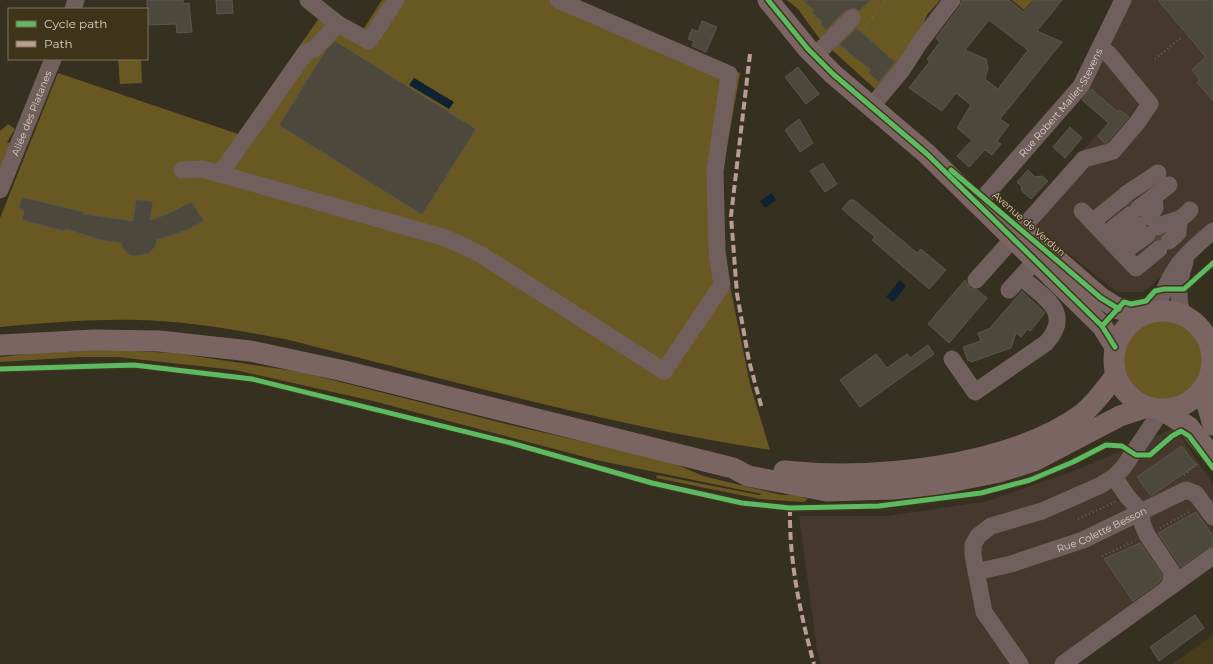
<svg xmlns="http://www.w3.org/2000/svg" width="1213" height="664" viewBox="0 0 1213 664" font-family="Montserrat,sans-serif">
<rect width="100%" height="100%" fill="#363021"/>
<g fill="#47382d">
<path d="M1116,0H1213V232L1143,292H1117L1024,219L1107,123L1071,88Z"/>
<path d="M1175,428L1213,484V566L1069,664H821L817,650L799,516H888L988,501L1076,470Z"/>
</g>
<path fill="#463b1a" d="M1213,635V664H1172Z"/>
<g fill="#6a5822">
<path d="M382,0H568L740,73L720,187L722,246L750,384L770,450C606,425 446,379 285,339C236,330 187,321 137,320C91,319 46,323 0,327V218L58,73L238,134L324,11L361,33Z"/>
<path d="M787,0H940L927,15L924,22L923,30L907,53L875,89L819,38L798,9Z"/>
<path d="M1012,0H1033L1024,10Z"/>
<path d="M118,59H141L142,83L120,84Z"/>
<path d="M8,124L15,129L7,142L10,143L0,168V131Z"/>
<circle cx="1164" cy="359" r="40"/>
<path d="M114,350L174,353L301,372L506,424L669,461L703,476L782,495L802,494L801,497L808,499L804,502L760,499L656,478L657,475L759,495L762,494L596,460L373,401L235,370L117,357H80L0,362V357L34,353Z"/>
</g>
<g fill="#0e2231">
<path d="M414,78L454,102L449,109L409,85Z"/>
<path d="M772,193L776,200L765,208L760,201Z"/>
<path d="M900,280L906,286L893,302L886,297Z"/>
</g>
<g fill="#4d483c" stroke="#5b5649" fill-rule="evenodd">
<path d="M147,0H183V4L189,3L192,32L177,33L176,24L147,25Z"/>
<path d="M216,0H232L233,13L217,14Z"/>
<path d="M802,0H871L859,11L854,8L845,11L826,30L820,25L822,22L812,13L814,10Z"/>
<path d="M962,0H1009L1024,12L1034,0H1062L1037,31L1062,42L1000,119L1009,125L997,141L1001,144L992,155L985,150L969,167L957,156L972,140L957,128L971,105L956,93L942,111L909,88L930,61L927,59L940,42L936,38L960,6ZM989,20L1028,50L998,89L985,79L988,68L986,59L965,50Z"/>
<path d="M1158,0H1213V101L1197,82L1200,80L1192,70L1206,57Z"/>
<path d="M702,21L717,27L706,52L692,46L694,41L688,39L692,29L698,32Z"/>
<path d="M857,28L895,62L879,82L868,73L871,70L839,45Z"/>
<path d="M335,41L476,129L422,215L279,125L326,50Z"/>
<path d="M798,67L819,94L806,104L785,77Z"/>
<path d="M1091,89L1118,112L1120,110L1129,117L1107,142L1105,143L1098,136L1109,123L1082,100Z"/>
<path d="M799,119L813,143L800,152L785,130Z"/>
<path d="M1070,127L1082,138L1065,158L1053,147Z"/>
<path d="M823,163L837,184L825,192L810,171Z"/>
<path d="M1028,170L1035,177L1042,176L1048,181L1031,199L1022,191L1021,186L1017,182Z"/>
<path d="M22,197L84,212L83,214L133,221L136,199L153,202L150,220L167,214L192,202L204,221L187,230L157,240L155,247L149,253L135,256L130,255L124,250L121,243L101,240L66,229L64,231L22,220L24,210L19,208Z"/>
<path d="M850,200H854L917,253L921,249L946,270L929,289L872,240L875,237L842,209Z"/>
<path d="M965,280L970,288L977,290L987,298L949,343L928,324Z"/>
<path d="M1022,291L1045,313L1030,331L1028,329L1021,337L1016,333L1011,348L971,362L970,360L968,361L963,347L981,341L978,333L989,329Z"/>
<path d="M928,345L934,354L860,407L840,380L876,354L887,368L907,354L910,358Z"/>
<path d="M1182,446L1196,465L1151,496L1137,477Z"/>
<path d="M1196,512L1213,536V546L1207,548L1181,567L1158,533Z"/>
<path d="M1140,543L1162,575L1161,579L1159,582L1133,601L1104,559Z"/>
<path d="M1195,615L1204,628L1159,661L1150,647Z"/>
</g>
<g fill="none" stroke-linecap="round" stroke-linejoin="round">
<g stroke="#4e4839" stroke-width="17" stroke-dasharray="17 8" stroke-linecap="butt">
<path d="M1124,208L1133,201"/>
<path d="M1154,243L1164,236"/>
</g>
<g stroke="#6e625d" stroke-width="2" stroke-dasharray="1 3" stroke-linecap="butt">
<path d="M865,27L886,0"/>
<path d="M1155,59L1182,37"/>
<path d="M1210,265L1213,269"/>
<path d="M1184,475L1197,464"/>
<path d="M1078,519L1115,502"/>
<path d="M1160,528L1191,511"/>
<path d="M1102,556L1135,541"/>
</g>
<g stroke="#715f5d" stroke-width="17">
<path d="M308,0L338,24"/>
<path d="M73,9L76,0"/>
<path d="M815,56L852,18"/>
<path d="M871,107L902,70L920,42L952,0"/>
<path d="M182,170L202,169L446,238L480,254L664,371L722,285L717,252L715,171L729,74L558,0"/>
<path d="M220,174L306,52L314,49L338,24L369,41L396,0"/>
<path id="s1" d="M0,190L53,59"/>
<path d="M1126,194L1158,173"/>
<path id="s2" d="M984,197L1081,86L1123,0"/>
<path d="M1139,208L1169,185"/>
<path d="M1082,211L1136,268L1159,249"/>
<path d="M1149,217L1155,208L1154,197"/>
<path d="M1092,222L1123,197"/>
<path d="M1157,227C1170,220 1181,222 1190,210"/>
<path d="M1105,235L1130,215"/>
<path d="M1169,241L1178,233L1179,221"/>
<path d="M1112,243L1138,225"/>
<path d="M1122,253L1147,235"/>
<path d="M976,280L1084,159L1113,151L1137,123L1150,104L1108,53L1099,49"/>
<path d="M1009,290L1028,269"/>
<path d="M1156,311C1170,271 1180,258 1213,231"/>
<path d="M1183,315C1176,297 1179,280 1185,262"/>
<path d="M952,359L975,392L1046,343C1074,312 1044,298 1021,277"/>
<path d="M1114,477L1127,496L1141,512L1142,523L1147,535L1172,572L1171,582L1167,589"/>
<path id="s3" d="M976,572L1011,564L1083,540L1186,490L1196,494L1213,517"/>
<path d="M1020,664L984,612L973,555V545L978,536L991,526L1042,511L1099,486L1114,477L1123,468L1162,410"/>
<path d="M1063,664L1213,556"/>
</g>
<g stroke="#7b6562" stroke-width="21">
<path d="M768,0L808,49L833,74L927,154L1102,326L1115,347"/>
<path d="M1022,229L1101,298L1119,309L1142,315"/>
<circle cx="1163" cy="360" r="49"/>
<path d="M0,345L94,340L159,341L250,351L344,371L733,468L748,476L827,491L893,489L935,485L999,472L1034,461L1120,416L1147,407"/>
<path d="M1203,390L1213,425"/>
<path d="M1162,410L1189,427L1213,457"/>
<path d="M784,471C873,480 1007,468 1082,414C1095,404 1105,389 1116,375"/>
</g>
<g stroke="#b99d93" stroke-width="4" stroke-dasharray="8 4" stroke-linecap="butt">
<path d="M750,54L731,216L737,294L749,361L762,409"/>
<path d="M790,508C789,561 800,613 814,664"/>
</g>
<defs>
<g id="cycleway">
<path d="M768,0L808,49L833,74L927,154L1102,326L1115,347"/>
<path d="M951,170L1101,298L1119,309"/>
<path d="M1102,326L1124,302L1131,304L1146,301L1155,291L1164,289H1184L1213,263"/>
<path d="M0,369L134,365L252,379L511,443L652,483L742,503L790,508L879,506L981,493L1030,480L1073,462L1106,445L1122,446L1136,455H1150L1172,436L1181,431L1189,436L1213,468"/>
</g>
</defs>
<use href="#cycleway" stroke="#3e3419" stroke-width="8"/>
<use href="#cycleway" stroke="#5cba63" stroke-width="5"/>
</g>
<g text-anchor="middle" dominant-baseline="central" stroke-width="3" stroke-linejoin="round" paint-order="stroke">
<g font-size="10" fill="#d8d2c2" stroke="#3e3419">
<text stroke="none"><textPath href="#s2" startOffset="122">Rue Robert Mallet-Stevens</textPath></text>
<text stroke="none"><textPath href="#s1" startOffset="83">Allée des Platanes</textPath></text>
<text transform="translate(1029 224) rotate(41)">Avenue de Verdun</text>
<text stroke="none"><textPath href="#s3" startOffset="133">Rue Colette Besson</textPath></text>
</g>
</g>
<rect x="8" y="8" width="140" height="52" fill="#3e3419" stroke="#7c735d"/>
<rect x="16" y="21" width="20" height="6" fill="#5cba63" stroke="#7c735d"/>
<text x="44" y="28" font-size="12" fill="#d8d2c2">Cycle path</text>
<rect x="16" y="41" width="20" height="6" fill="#b99d93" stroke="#7c735d"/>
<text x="44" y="48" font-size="12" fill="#d8d2c2">Path</text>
</svg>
